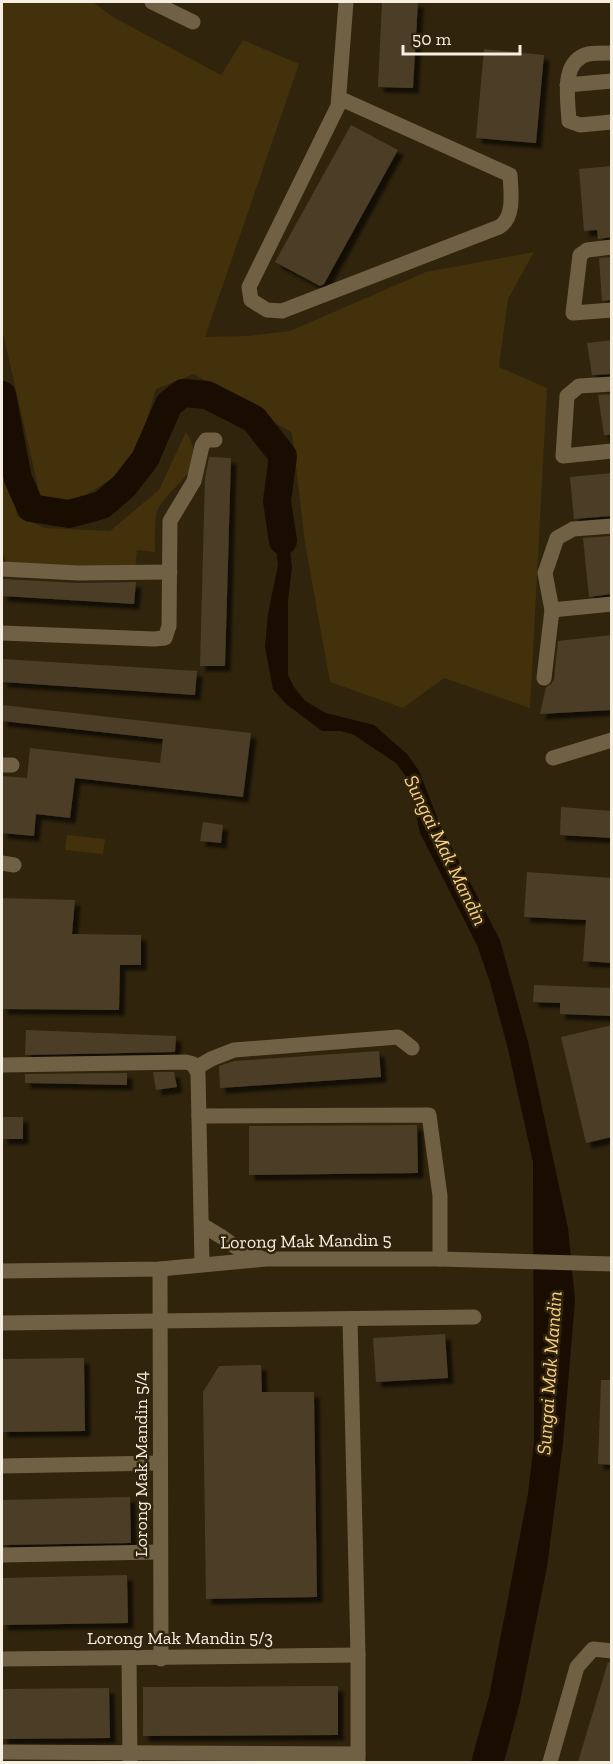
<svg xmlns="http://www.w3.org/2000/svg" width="613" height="1764" viewBox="0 0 613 1764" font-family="'Zilla Slab',serif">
<defs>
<filter id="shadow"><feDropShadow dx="5.5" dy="5.5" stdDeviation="1.5" flood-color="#0009"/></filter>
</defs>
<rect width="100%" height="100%" fill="#30240d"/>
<g fill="#43310b">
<path d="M2,2H93L113,17L221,75L243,40L299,64L205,337L248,336L290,331L426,272L534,252L508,299L499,367L547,388L530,708L444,678L403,708L330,682L305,543L292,433L194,374L156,389L133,466L74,502L40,496L2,329Z"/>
<path d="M186,432C210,472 174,480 158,509C154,517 155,542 155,552L137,550L135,570L9,566L2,552V475L10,472L17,516L45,528L110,531L159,490Z"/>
<path d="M67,835L105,839L103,854L65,850Z"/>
</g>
<path fill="#180d00" d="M277,501L286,519L292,567L288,600V675L294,687L305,701L326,713L374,725L407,754L419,771L440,825L500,940L528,1042L568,1228L575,1300L563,1443L547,1567L520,1702L504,1762H471L489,1697L528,1494L534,1442L533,1162L508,1049L490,982L477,945L420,833L413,800L405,775L396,763L354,735L341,731H322L285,703L273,689L265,647L268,614L278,565L273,520Z"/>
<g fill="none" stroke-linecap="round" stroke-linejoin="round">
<path stroke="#180d00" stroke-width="28" d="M2,395L18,479L31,508L69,514L102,505L124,486L145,459L169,404L183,393L207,395L254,419L283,456L277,501L283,541"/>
</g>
<g fill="#4b3e27" filter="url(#shadow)">
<path d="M382,2H418L413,88L378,87Z"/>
<path d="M484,49L544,55L536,143L476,138Z"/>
<path d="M351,125L398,150L324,284L320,286L275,262Z"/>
<path d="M612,166V237L598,239L597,230L584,231L579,169Z"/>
<path d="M612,257V300L602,301L599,258Z"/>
<path d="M612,340V374L592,375L587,343Z"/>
<path d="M612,394V435H604L598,395Z"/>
<path d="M209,457L231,458L225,666H200L205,478Z"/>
<path d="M612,473V516L574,519L570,477Z"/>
<path d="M612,536V594L589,597L583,538Z"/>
<path d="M2,579L78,583L136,582L134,604L2,596Z"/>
<path d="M612,635V710L540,714L546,687L551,684L554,680L558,641Z"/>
<path d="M2,659L197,671L195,695L2,682Z"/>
<path d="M2,705L251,733L243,797L75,778L70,818L36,814L34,836L2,833V776L27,778L30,748L160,763L163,739L2,721Z"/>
<path d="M561,807L612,811V838L560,835Z"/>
<path d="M203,822L223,825L221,843L200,841Z"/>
<path d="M527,872L612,878V963L583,961L586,920L524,917Z"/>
<path d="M2,898L75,900L72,934L141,935V965H120L119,1010L2,1009Z"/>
<path d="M534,985L612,988V1016L560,1014V1003L533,1002Z"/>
<path d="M612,1025V1137L586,1143L561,1037Z"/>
<path d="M26,1030L176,1036L175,1052L25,1055Z"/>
<path d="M379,1051L381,1077L220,1088L219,1066L234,1061Z"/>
<path d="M153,1072H174L177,1087L156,1090Z"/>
<path d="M127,1073V1085L25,1083V1074Z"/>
<rect x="2" y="1117" width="21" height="22"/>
<path d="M417,1125L418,1173L249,1175V1126Z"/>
<path d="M445,1334L448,1378L376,1382L373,1338Z"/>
<path d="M84,1358L85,1431L2,1432V1359Z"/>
<path d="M261,1365L262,1392H314L317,1597L206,1599L203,1392L219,1366Z"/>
<path d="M601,1380H612V1465L598,1464Z"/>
<path d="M130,1497L131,1543L2,1545V1500Z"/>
<path d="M127,1575L128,1623L2,1625V1578Z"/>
<path d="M608,1662L612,1663V1762H578Z"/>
<path d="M338,1686V1735L143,1736V1687Z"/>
<path d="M109,1688L110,1738L2,1739V1689Z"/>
</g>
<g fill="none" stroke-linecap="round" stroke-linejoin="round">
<g stroke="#706145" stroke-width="15">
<path d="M152,2L193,22"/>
<path d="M612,53C604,53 595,53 588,54C560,61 568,100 569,121L580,125L612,122"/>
<path d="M567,85L612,81"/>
<path d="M339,98L510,175C511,191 515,218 499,227L282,311L267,310L251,300L249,287L338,106L346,2"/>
<path d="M612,247L587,250L580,255L573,313L612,310"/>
<path d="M612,384L579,386L567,396L563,456L612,451"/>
<path d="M2,569L78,573L170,572"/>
<path d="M552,610L612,604"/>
<path d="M2,633L154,639L165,638L169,626L170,521L194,481L202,446L206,440H215"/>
<path d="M544,678L552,610L545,573L557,538L573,529L612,526"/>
<path d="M553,758L612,740"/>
<path d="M2,765H12"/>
<path d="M2,863L14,865"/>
<path d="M2,1065L186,1062L193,1064L198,1073L202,1264"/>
<path d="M196,1068L211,1059L234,1050L398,1037L412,1048"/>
<path d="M199,1116L429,1115L440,1196V1259"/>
<path d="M202,1225L222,1237L244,1253L259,1257"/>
<path d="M160,1269L161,1659"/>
<path d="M2,1271L160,1269L266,1259H440L612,1264"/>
<path d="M350,1319L358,1655V1762"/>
<path d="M2,1323L474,1317"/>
<path d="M2,1466L160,1463"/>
<path d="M2,1555L159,1552"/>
<path d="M129,1658L130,1762"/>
<path d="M2,1659L358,1655"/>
<path d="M2,1752L358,1754"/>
<path d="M550,1762L577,1667L593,1649L612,1651"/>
</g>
</g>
<g text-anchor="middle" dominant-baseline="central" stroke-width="5" stroke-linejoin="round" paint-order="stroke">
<g font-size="18" fill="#f6eee0" stroke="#30240d">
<text transform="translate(306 1241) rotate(-1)">Lorong Mak Mandin 5</text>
<text transform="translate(141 1464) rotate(-90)">Lorong Mak Mandin 5/4</text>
<text x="180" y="1638">Lorong Mak Mandin 5/3</text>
</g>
<g font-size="20" font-style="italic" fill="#f8cf83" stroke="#30240d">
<text transform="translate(446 850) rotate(64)">Sungai Mak Mandin</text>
<text transform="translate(549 1373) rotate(-86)">Sungai Mak Mandin</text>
</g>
</g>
<rect width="613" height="1764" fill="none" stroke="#f6eee0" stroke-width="6"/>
<path d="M403 45v9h117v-9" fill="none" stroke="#f6eee0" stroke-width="3"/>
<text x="412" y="45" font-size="18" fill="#f6eee0" stroke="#30240d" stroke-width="4.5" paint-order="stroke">50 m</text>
</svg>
